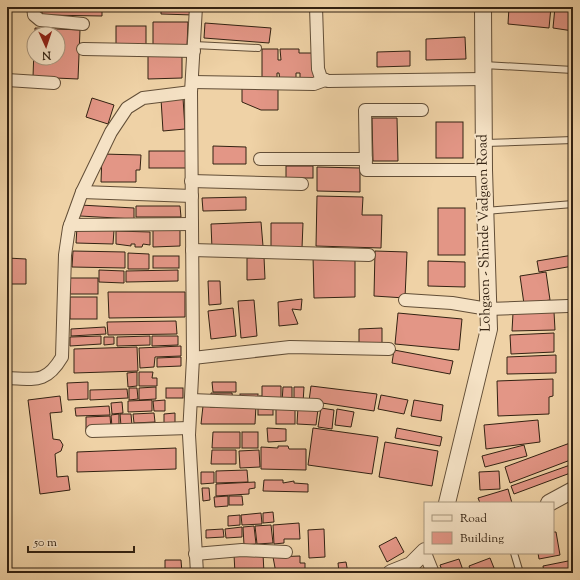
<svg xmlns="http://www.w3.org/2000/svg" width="580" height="580" viewBox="0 0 580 580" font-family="'Sorts Mill Goudy',serif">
<rect width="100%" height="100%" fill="#efd2a6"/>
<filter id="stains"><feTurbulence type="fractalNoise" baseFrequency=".005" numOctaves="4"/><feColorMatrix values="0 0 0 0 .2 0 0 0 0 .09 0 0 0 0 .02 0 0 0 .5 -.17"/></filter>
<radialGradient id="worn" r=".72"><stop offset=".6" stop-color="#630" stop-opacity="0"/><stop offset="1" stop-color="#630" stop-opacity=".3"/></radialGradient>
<g fill="#e39686" stroke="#332212">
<path d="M42,7H102V16L42,15Z"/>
<path d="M161,7H194V15L161,14Z"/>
<path d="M509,7H551L549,28L508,24Z"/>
<path d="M555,7H573V31L553,28Z"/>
<path d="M153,22H188L187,46H153Z"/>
<path d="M205,23L271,28L269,43L204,38Z"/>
<rect x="116" y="26" width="30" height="20"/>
<path d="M35,28L80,30L78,79L33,77L34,49V58H58V34H35Z"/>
<path d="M465,37L466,59L426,60V39Z"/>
<path d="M262,49H278V60H281L280,49H299V53H316V80L300,81V73H296V79L280,80L279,73H277V80H262Z"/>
<path d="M410,51V66L377,67V52Z"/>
<path d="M148,54H182V78L148,79Z"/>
<path d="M242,83L278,84V110H261L242,102Z"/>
<path d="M92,98L114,105L108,124L86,117Z"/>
<path d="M183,98L185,129L163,131L161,99Z"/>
<path d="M372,118H397L398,161H373Z"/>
<rect x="436" y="122" width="27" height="36"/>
<path d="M213,146L246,147V164H213Z"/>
<rect x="149" y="151" width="40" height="17"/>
<path d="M102,154L141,155L140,170H136V182H101Z"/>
<rect x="286" y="166" width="27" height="12"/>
<path d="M317,167L360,168V192L317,191Z"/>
<path d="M317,196L363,197L362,215H382L381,248L316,246Z"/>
<path d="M246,197V210L203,211L202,198Z"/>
<path d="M80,205L134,208V219L80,216Z"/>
<path d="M136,206H180L181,217H136Z"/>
<rect x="438" y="208" width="27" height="47"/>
<path d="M261,222L263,246L212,249L211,224Z"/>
<path d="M271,223H303L302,248L271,247Z"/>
<path d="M77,227L114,230L113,244L76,243Z"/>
<path d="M153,229H180V246L153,247Z"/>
<path d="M116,231L150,232V245L143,244L142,247H135V244H131V246L116,244Z"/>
<path d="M73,251L125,252V268L72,267Z"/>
<path d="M375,251L407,252L405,298L374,296Z"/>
<path d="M128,253L149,254V269H128Z"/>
<path d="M573,255V266L539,272L537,261Z"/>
<rect x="153" y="256" width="26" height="12"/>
<path d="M313,256H355V297L314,298Z"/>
<path d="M264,257L265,279L247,280V258Z"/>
<path d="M7,258L26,259V284H7Z"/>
<path d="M428,261L465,262V287L428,286Z"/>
<path d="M99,270L124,271V283L99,282Z"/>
<path d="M178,270V281L126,282V271Z"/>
<path d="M546,272L550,300L524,304L520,276Z"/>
<rect x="70" y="278" width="28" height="16"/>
<path d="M208,281H220L221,304L209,305Z"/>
<path d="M108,292H185V317L109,318Z"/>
<rect x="70" y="297" width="27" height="22"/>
<path d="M302,299L301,310L292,309L298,324L279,326L278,302Z"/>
<path d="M254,300L257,336L241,338L238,301Z"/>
<path d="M233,308L236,336L211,339L208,311Z"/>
<path d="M554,312L555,330L512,331L513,313Z"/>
<path d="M398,313L462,319L459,350L395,344Z"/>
<path d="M176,321L177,334L108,335L107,322Z"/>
<path d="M105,327L106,334L71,336V329Z"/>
<path d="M382,328V344L359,345V329Z"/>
<path d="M554,333V352L511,354L510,335Z"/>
<path d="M101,336V344L70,346V337Z"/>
<path d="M150,336V345L117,346V337Z"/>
<path d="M152,336H178V345L152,346Z"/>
<path d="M104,337H114V344L104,345Z"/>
<path d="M181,346V356L155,357L154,367L140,368L139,348Z"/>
<path d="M137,347L138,371L74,373V349Z"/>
<path d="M394,350L453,361L450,374L392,363Z"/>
<path d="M556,355V373L507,374V357Z"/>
<path d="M181,357V366L157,367V358Z"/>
<path d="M137,372V386L128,387L127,373Z"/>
<path d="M139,372H153L152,378H157V386H139Z"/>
<path d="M553,379V396L549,397V414L498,416L497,381Z"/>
<path d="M88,382V399L68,400L67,383Z"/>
<path d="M212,382H236V392H213Z"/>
<path d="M262,386H281V402L259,401V396H262Z"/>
<path d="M311,386L377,394L374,411L309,401Z"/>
<path d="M156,387V399L139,400V388Z"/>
<path d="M283,387H292V403L282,402Z"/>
<path d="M294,387H304L303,403H294Z"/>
<path d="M129,388H137L138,399L129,400Z"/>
<rect x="166" y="388" width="17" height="10"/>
<path d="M127,389L128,398L90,400V390Z"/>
<path d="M211,393H232L233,400H211Z"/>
<rect x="240" y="394" width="18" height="7"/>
<path d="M381,395L408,400L404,414L378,409Z"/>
<path d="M60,396L62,412L50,413L53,439L60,440L63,445L61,451L55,454L57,477L68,476L70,490L40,494L28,400Z"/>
<path d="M152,400V411L128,412V401Z"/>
<path d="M165,400V411H154L153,401Z"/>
<path d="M414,400L443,405L441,421L411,416Z"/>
<path d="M122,402L123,413L112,414L111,403Z"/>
<path d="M210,405V407H215V405H256L255,424H201L203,406Z"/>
<path d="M109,406L110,415L76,416L75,408Z"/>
<rect x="258" y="407" width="15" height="8"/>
<rect x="276" y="407" width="19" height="17"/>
<path d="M298,407L318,409L316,425L297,424Z"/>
<path d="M321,408L334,410L332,429L318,427Z"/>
<path d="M337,409L354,412L351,427L335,425Z"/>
<path d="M154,413L155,422L134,423L133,414Z"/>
<path d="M175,413V423L164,424V414Z"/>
<path d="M119,414V427H112L111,415Z"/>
<path d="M120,414H131L132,426H121Z"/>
<path d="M110,416L111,428L86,429V417Z"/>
<path d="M538,420L540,442L486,449L484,425Z"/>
<path d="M267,428L286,429V441L268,442Z"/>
<path d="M313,428L378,437L372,474L308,465Z"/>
<path d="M397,428L442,437L440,446L395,438Z"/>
<path d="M213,432H240V448H212Z"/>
<rect x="242" y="432" width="16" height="16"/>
<path d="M385,442L438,451L432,486L379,477Z"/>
<path d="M570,443L573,451V459L510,483L505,467Z"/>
<path d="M524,445L527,456L485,467L482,456Z"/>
<path d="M278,446H288L289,449H306V470L261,469V447L278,448Z"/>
<path d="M176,448V469L77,472V452Z"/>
<path d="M212,450H236V464H211Z"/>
<path d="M259,450L260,467L240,468L239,451Z"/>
<path d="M573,464V472L514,494L511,486Z"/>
<path d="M247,470L248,482L216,483V471Z"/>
<path d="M499,471L500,489L480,490L479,472Z"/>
<path d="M201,472H214V483L201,484Z"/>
<path d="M264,480H283V483L294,481V483L308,484V492L263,491Z"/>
<path d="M255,482V488L249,489V494L216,496V484Z"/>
<path d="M202,488H209L210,500L203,501Z"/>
<path d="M508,489L512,503H480L478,498Z"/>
<path d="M228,496V506L215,507L214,497Z"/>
<path d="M229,496H242L243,505H229Z"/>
<path d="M273,512L274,522L263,523V513Z"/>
<path d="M261,513L262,524L242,525L241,515Z"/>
<path d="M240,515V525L228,526V516Z"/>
<path d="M299,523L300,539H284V543L274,544L273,525Z"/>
<path d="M271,525L273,543L257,544L255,526Z"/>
<path d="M254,526L256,544L244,545L243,527Z"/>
<path d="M242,527V537L226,538L225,529Z"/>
<path d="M223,529L224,537L206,538V530Z"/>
<path d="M324,529L325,557L309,558L308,530Z"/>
<path d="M553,532H556L560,555L539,559L538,553H553Z"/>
<path d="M396,537L404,552L387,562L379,546Z"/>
<path d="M263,554L264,573H235L234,555Z"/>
<path d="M300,556V563H305V573H276L273,557Z"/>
<path d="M490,558L496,573H472L469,566Z"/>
<path d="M459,559L464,573H443L440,565Z"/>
<path d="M165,560H181L182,573H165Z"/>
<path d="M573,560V573H544L543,566Z"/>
<path d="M346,562L348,573H339L338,563Z"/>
</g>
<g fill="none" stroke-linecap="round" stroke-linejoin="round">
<defs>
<g id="service">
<path d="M194,45L258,48"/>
<path d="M484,65L573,70"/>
<path d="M485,143L573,140"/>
<path d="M485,211L573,204"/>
<path d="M514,553L520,573"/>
</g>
<g id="minor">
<path d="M33,7L34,15L40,20L83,24"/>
<path d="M196,7L191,92L193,358L189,435L197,573"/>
<path d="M316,7L318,69L321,78L328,81L484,79"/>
<path d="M83,49L194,51"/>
<path d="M7,80L54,83"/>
<path d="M192,82L314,84L325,80"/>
<path d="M422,110H365L366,170H484"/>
<path d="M260,159H366"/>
<path d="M191,181L302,184"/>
<path d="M82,192L192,196"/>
<path d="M70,225L192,224"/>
<path d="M192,250L369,255"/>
<path d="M405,300L452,303L488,309L568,306"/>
<path d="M193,358L290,347L389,349"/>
<path d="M7,378C35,379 46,384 62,357L65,255L69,228L82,192L111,132L127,108L143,98L191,92"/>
<path d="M191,400L317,405"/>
<path d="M92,431L189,428"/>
<path d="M425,553L433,573"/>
<path d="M195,554L242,550L286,552"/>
</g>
<g id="tertiary">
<path d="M447,503L489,329L484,170L483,7"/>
<path d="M549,503L573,490"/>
<path d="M391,573L411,565L425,551"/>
</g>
</defs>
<use href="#service" stroke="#624e37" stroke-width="8"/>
<use href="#minor" stroke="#624e37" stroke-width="14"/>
<use href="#tertiary" stroke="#624e37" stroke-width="18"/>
<use href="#service" stroke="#f5e2c5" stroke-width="6"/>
<use href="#minor" stroke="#f5e2c5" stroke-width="12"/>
<use href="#tertiary" stroke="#f5e2c5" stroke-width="16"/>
</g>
<g text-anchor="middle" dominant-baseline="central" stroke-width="4" stroke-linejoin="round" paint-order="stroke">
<g font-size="14" fill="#332212" stroke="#f5e2c5">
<text transform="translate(485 233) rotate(-91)">Lohgaon - Shinde Vadgaon Road</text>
</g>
</g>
<rect width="580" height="580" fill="none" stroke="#efd2a6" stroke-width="24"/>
<rect x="8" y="8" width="564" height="564" fill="none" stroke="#332212" stroke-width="2"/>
<rect x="12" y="12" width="556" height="556" fill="none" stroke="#332212"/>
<rect x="424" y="502" width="130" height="52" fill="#f5e2c5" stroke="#a7957d"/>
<rect x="432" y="515" width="20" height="6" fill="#f5e2c5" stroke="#a7957d"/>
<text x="460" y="522" font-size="12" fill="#332212">Road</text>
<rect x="432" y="532" width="20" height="12" fill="#e39686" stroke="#a7957d"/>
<text x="460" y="542" font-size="12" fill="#332212">Building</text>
<g transform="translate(46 46) rotate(177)"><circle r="19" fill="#f5e2c5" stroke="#a7957d"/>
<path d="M0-3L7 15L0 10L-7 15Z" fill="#8f2418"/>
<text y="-6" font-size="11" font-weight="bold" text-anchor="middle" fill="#332212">N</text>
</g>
<path d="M28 546v6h106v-6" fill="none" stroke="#332212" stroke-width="2"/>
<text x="34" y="546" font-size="12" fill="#332212" stroke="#f5e2c5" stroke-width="3" paint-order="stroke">50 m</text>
<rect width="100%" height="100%" filter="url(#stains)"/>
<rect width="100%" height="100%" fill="url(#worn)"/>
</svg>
